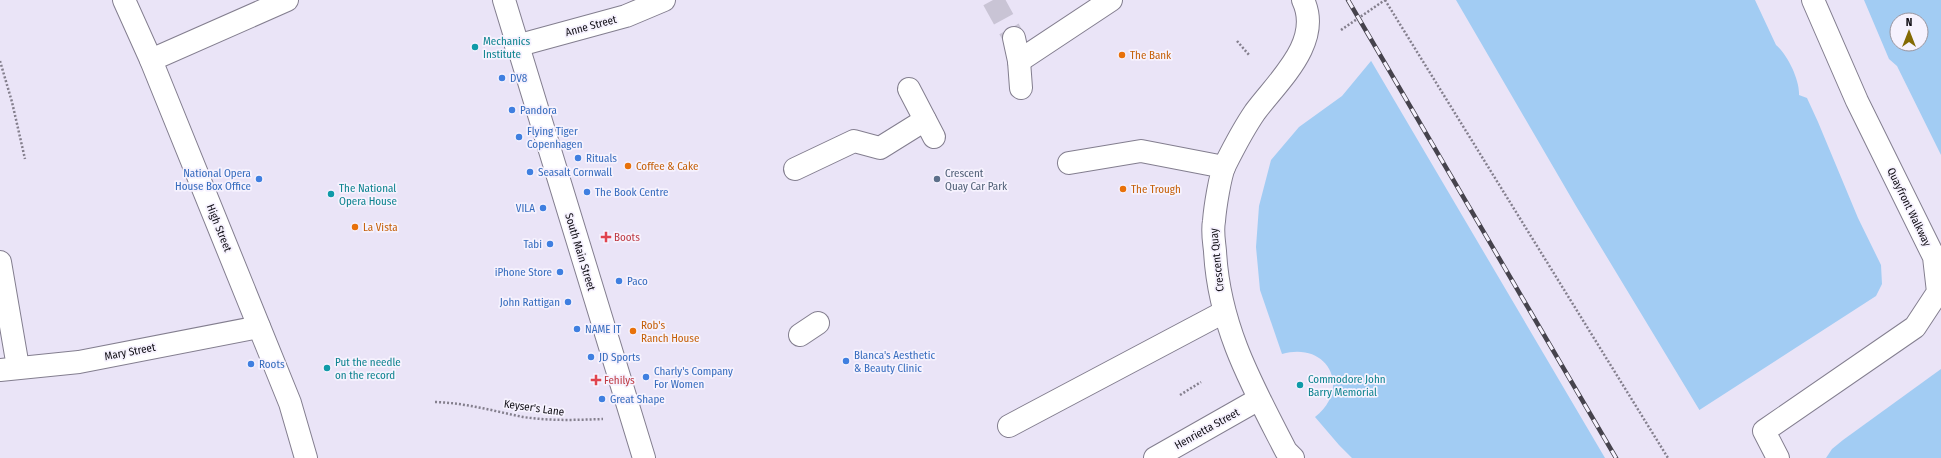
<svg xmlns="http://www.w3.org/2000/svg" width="1941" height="458" viewBox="0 0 1941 458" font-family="'Fira Sans Condensed',sans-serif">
<rect width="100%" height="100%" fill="#eae4f7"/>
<g fill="#a2ccf3" fill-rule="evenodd">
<path d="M1419,0H1755L1776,45C1787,54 1800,80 1799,95L1807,98L1818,122L1858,218L1881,265L1882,284L1876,296L1625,458H1352L1339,445L1315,417C1352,388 1328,341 1282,354L1260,290L1256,247L1259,206L1271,160L1299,127L1342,96L1371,61Z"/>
<path d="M1864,0H1941V155L1897,66L1889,59ZM1897,20H1921V44H1897Z"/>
<path d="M1941,369V458H1826L1832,449L1843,440Z"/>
</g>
<path fill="#eae4f7" d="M1416,0H1456L1576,206L1700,411L1628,458H1605L1370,59Z"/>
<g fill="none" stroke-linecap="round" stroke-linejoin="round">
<path stroke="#c9c4d5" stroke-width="22" stroke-dasharray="22 11" stroke-linecap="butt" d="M993,0L1014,38"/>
<defs>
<g id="minor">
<path d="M124,0L151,60L290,403L306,458"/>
<path d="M504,0L644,458"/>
<path d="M1014,38L1019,61L1021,88"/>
<path d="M516,46L626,16L664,0"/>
<path d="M151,60L287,0"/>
<path d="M1019,61L1111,0"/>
<path d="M909,89L934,137"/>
<path d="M1069,163L1141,151L1224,167"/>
<path d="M795,169L854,141L880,148L925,120"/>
<path d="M0,262L18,367"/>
<path d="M800,335L818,323"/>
<path d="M0,370L79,362L259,327"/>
<path d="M1009,426L1224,312"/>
<path d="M1155,458L1259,399"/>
<path d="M1778,458L1764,431L1915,327L1938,292L1934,257L1857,101L1813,0"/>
</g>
<path id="major" d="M1293,458L1286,451C1252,385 1219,327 1215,251C1214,241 1212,231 1214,221C1215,208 1220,175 1225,165C1234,147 1244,128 1255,112C1278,81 1323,42 1303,0"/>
</defs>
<use href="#minor" stroke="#837e8f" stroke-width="24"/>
<use href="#major" stroke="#837e8f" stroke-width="24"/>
<g stroke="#847f8d" stroke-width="2.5" stroke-dasharray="2 2" stroke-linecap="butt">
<path d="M1385,0L1668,458"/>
<path d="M1341,30L1385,0"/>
<path d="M1237,41L1250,56"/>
<path d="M0,61L12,102L25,159"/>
<path d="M1180,395L1201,382"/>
<path d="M435,402C466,403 494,411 523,417C550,421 577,420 603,419"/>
</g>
<use href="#minor" stroke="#fff" stroke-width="22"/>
<use href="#major" stroke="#fff" stroke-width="22"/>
<defs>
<path id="rail" d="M1348,0L1616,458"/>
</defs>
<use href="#rail" stroke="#46434d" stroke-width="4.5"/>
<use href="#rail" stroke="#f6f2fe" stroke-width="3" stroke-dasharray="9" stroke-linecap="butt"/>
</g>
<g fill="#0f9aa8" stroke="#f6f2fe" stroke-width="1.5">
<circle cx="475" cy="47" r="4"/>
<circle cx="331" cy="194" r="4"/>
<circle cx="327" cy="368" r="4"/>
<circle cx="1300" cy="385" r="4"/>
</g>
<g fill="#e8710a" stroke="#f6f2fe" stroke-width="1.5">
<circle cx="1122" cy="55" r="4"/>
<circle cx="628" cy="166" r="4"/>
<circle cx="1123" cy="189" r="4"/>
<circle cx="355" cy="227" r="4"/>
<circle cx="633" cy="331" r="4"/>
</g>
<g fill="#3f7fe0" stroke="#f6f2fe" stroke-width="1.5">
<circle cx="502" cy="78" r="4"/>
<circle cx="512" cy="110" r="4"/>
<circle cx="519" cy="137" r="4"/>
<circle cx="578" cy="158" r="4"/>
<circle cx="530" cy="172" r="4"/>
<circle cx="259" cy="179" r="4"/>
<circle cx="587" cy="192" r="4"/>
<circle cx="543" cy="208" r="4"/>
<circle cx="550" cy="244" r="4"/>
<circle cx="560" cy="272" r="4"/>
<circle cx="619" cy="281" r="4"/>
<circle cx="568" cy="302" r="4"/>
<circle cx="577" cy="329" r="4"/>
<circle cx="591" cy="357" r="4"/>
<circle cx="846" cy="361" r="4"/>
<circle cx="251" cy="364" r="4"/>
<circle cx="646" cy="377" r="4"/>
<circle cx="602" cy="399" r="4"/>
</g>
<circle fill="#5c6f8a" stroke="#f6f2fe" stroke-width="1.5" cx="937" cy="179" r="4"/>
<g fill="#e0444e" stroke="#f6f2fe" stroke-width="1.5">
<path d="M604 231h4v4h4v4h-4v4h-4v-4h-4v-4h4z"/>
<path d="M594 374h4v4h4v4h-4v4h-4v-4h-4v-4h4z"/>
</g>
<g text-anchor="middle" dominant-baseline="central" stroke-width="3.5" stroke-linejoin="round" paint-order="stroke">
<g font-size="11" fill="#0f0d14" stroke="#f6f2fe">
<text transform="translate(591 26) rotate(-15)">Anne Street</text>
<text transform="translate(1909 207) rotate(64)">Quayfront Walkway</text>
<text transform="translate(219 228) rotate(68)">High Street</text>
<text transform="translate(580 252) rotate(73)">South Main Street</text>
<text transform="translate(1217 260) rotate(-96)">Crescent Quay</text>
<text transform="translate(130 352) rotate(-11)">Mary Street</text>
<text transform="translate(534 408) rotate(8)">Keyser's Lane</text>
<text transform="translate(1207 429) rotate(-29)">Henrietta Street</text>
</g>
<g font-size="11" fill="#0d838f" stroke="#f6f2fe" text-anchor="start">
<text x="483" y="41">Mechanics<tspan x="483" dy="13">Institute</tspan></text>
<text x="339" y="188">The National<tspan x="339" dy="13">Opera House</tspan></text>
<text x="335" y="362">Put the needle<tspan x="335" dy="13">on the record</tspan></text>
<text x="1308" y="379">Commodore John<tspan x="1308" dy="13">Barry Memorial</tspan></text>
</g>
<g font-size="11" fill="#c56008" stroke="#f6f2fe" text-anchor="start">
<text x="1130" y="55">The Bank</text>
<text x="636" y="166">Coffee &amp; Cake</text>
<text x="1131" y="189">The Trough</text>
<text x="363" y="227">La Vista</text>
<text x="641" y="325">Rob's<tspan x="641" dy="13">Ranch House</tspan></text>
</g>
<g font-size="11" fill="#366cbe" stroke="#f6f2fe" text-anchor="start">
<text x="510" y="78">DV8</text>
<text x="520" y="110">Pandora</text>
<text x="527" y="131">Flying Tiger<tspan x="527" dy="13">Copenhagen</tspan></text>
<text x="586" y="158">Rituals</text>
<text x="538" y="172">Seasalt Cornwall</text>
<text x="251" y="173" text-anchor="end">National Opera<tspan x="251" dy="13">House Box Office</tspan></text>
<text x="595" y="192">The Book Centre</text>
<text x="535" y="208" text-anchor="end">VILA</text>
<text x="542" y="244" text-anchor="end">Tabi</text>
<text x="552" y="272" text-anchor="end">iPhone Store</text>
<text x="627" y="281">Paco</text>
<text x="560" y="302" text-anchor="end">John Rattigan</text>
<text x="585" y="329">NAME IT</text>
<text x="854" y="355">Blanca's Aesthetic<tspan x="854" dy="13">&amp; Beauty Clinic</tspan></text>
<text x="599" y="357">JD Sports</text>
<text x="259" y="364">Roots</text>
<text x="654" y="371">Charly's Company<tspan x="654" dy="13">For Women</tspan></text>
<text x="610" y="399">Great Shape</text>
</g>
<g font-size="11" fill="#4e5e75" stroke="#f6f2fe" text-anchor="start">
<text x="945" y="173">Crescent<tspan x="945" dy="13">Quay Car Park</tspan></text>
</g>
<g font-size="11" fill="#be3a42" stroke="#f6f2fe" text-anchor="start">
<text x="614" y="237">Boots</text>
<text x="604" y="380">Fehilys</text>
</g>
</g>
<g transform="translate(1909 32)"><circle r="19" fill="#f6f2fe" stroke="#9a96a0"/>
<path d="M0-3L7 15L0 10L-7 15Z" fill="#836a04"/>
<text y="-6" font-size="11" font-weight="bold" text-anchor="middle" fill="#0f0d14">N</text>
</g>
</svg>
